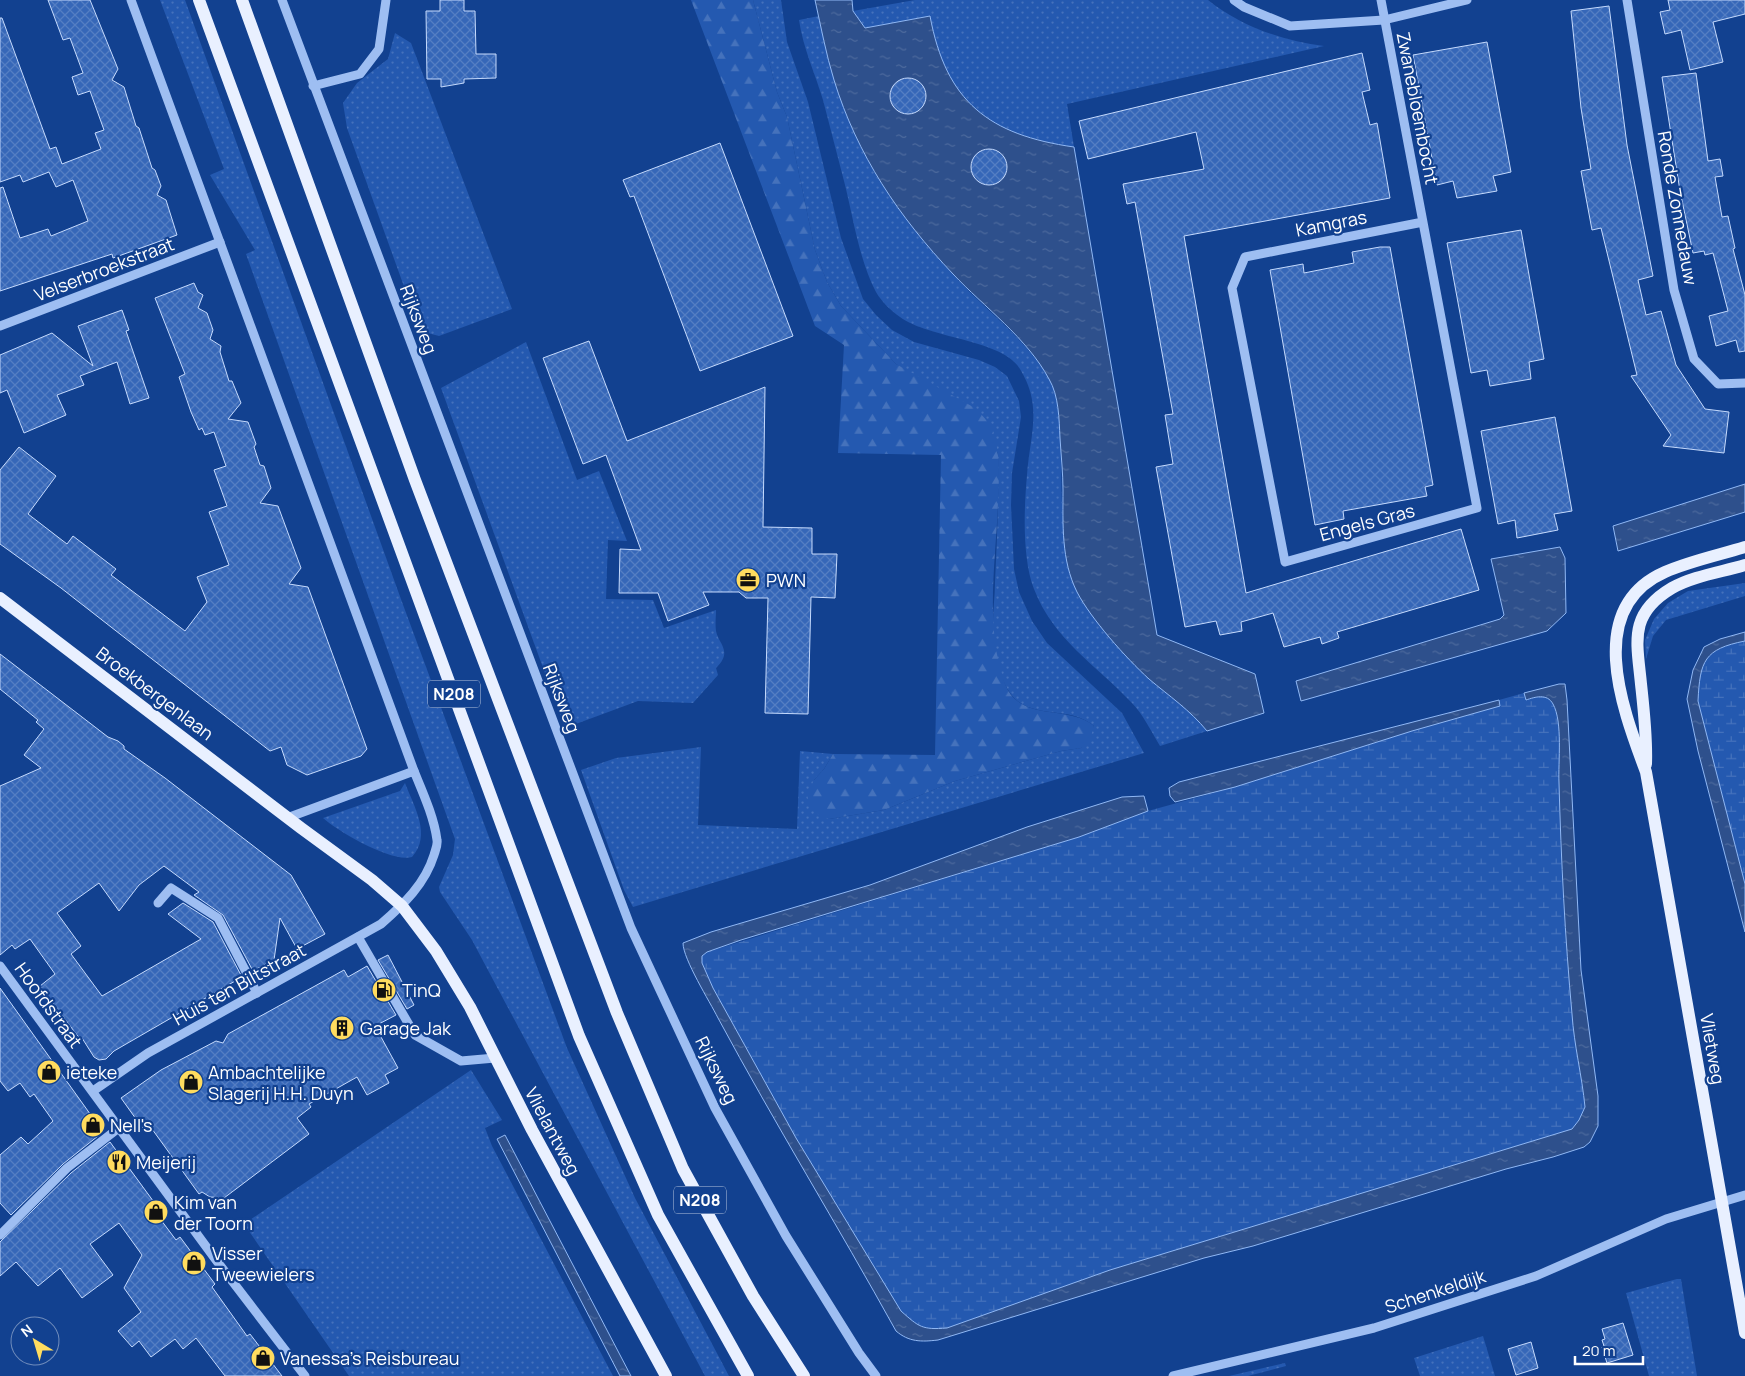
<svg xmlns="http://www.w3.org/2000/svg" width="1745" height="1376" viewBox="0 0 1745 1376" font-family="Manrope,sans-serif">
<defs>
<pattern id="grass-dots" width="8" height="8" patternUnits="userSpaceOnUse" patternTransform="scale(1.25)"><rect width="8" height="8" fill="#2459b0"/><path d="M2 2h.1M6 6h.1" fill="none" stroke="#4572bc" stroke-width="1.8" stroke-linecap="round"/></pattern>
<pattern id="forest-firs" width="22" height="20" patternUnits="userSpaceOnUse" patternTransform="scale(1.25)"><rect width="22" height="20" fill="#2459b0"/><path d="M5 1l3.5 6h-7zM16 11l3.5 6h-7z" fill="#4572bc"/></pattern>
<pattern id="wetland-marsh" width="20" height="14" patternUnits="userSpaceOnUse" patternTransform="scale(1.25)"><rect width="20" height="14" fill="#2459b0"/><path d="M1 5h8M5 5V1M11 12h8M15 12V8" fill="none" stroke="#4572bc"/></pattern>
<pattern id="water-ripples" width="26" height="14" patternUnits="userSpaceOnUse" patternTransform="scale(1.25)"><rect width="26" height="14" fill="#2e508c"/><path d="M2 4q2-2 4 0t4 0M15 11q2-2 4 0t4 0" fill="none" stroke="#4d6a9d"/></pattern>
<pattern id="building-cross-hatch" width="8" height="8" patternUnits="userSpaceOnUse" patternTransform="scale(1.25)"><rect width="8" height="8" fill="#3667b8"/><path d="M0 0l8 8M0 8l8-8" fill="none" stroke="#547ec3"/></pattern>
</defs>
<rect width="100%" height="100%" fill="#124190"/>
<g fill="url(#grass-dots)">
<path d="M160,0H185L402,602L567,1048L635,1198L729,1376H705L490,974L472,940L440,892L439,887L453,855L455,839L246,254L255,250L210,175L224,169Z"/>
<path d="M753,0H781L787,42L808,102L841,238L863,299L876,315L892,330L914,342L979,360L995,367L1007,376L1019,401L1021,417L1012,473L1011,505L1014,569L1019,592L1032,621L1047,643L1122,713L1144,753L633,907L624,890L581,770L616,758L701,747L698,825L797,829L800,751L833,754L824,769L814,780L829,819L884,810L955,781L1061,751L1081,748L1094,726C1073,708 1046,717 1022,704C1002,693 997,661 994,640C991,622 995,601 995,583C997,539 999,496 998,453L923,381L896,364L841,306L827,282L815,250L787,117L777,92Z"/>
<path d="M915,0H1208C1240,26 1283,41 1324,46L1067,104L1074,147C989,135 946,102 929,16L865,28L853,11Z"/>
<path d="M819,16C824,37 828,58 834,78C856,157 902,220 957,279C987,311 1026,340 1049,378C1059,394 1059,418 1060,436C1063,486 1058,545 1077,591C1082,602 1092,614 1099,623C1115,642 1131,663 1150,680C1170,696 1190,710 1207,731L1160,746C1151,731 1143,714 1131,702C1096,665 1053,639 1034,589C1022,558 1024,508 1027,475C1030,435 1043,406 1020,369C1002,339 930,339 900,317C891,311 881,301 876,292C859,260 853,216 844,181C837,154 830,127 823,100C815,73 803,48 799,20Z"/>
<path d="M395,33L411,43L512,309L439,336L420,331L347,128L343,103L357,83L388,59Z"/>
<path d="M526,342L577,480L599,471L627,541L608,540L606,599L653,600L664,628L716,610C716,616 715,624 716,631C719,645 733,651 716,668L718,675L693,703L638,701L565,728L441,388Z"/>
<path d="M1745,583V596L1666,620L1653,636L1646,659L1645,640L1654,619L1668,603L1688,591Z"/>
<path d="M405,783C414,807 432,835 412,857C392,863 339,832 323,818L400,791Z"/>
<path d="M471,1070L502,1120L485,1128L492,1146L613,1376H349L244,1224Z"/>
<path d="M1677,1279H1681L1697,1376H1649L1626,1293Z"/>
<path d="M1483,1336L1495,1376H1420L1414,1358Z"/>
<path d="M1285,1363L1286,1366L1248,1376H1229Z"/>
</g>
<path fill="url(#forest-firs)" d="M691,0H753L777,92L787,117L815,250L827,282L841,306L896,364L975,408C981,415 988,420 992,429C1001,452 999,480 998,504C996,555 987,614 999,663C1002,674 1004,685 1011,695C1032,720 1070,706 1094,726L1089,742L1081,748L1061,751L955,781L884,810L829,819L819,815L810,808L807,794L814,780L824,769L833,754L935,755L941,455L838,453L844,345L815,326Z"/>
<g fill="url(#wetland-marsh)">
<path d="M1745,641V884L1698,702C1700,661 1704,649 1745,641Z"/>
<path d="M1524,693L1526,700C1535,697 1548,693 1553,704C1563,723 1559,765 1559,787C1560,863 1565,938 1572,1014C1575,1045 1582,1076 1585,1108L1579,1120L1572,1129L1110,1270L947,1328C922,1330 919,1327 901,1312L796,1138L713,988L702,963V956L707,952L1079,837L1148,811L1235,787L1412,731L1500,706L1499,700Z"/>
</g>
<g fill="url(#water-ripples)" stroke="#90b8f5">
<path d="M815,0H852L853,11L865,28L930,16C946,102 989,135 1074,147L1157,635L1255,674L1264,713L1207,731C1190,710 1169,696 1149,679C1126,658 1091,619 1077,592C1061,560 1063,524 1063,490C1063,473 1061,455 1060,438C1059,419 1059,396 1049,379C1027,338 984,307 953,274C899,217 857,155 834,80C826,54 821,27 815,0Z"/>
<path d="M1745,484V512L1618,551L1613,526Z"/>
<path d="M1560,547L1565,558L1566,613L1547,631L1301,701L1296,681L1500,619L1504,615L1491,559Z"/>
<path d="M1745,632V641C1704,649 1700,661 1698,701L1745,884V932L1698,751L1687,699L1693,670L1704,647L1720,639Z"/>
<path d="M1559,684H1565L1567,700L1581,970L1598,1096V1126L1590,1142L1584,1147L1553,1157L1506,1169L1253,1246L1204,1258L938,1340C921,1342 909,1342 896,1331C838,1226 775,1124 718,1018C710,1002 683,959 683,943L711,932L870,885L1027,827L1122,797L1144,796L1148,811L1079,837L741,940L707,952L702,956V963L713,988L796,1138L901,1311C919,1327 922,1330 947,1328L1110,1270L1572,1129L1579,1120L1585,1107C1582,1076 1574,1045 1572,1014C1565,937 1561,860 1559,783C1558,762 1563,722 1553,704C1547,693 1535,697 1526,700L1524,693Z"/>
<path d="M1499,700L1500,706L1412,731L1235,787L1175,802L1170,796L1169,788L1179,782Z"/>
<path d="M505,1135L631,1376H620L497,1139Z"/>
</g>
<g fill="url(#building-cross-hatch)" stroke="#c5dafd">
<path d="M48,0H90L118,69L112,80L124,87L136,126L139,128L152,168L155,170L161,186L157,195L166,200L177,235L113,258L112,254L0,291V188L3,187L20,238L48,229L51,236L88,221L73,180L56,187L49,172L23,182L20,175L0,182V18H2L50,149L56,147L62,164L101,149L95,133L104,130L90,91L78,95L72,77L83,73L70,38L63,40Z"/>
<path d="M440,0H464V11H475L476,54H496V78L464,79V83L441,87V79H427L426,11H440Z"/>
<path d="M1668,0H1745V14L1713,22L1723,62L1690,70L1681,30L1665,34L1660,12L1670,10Z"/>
<path d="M1609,6L1627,145L1653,276L1638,280L1646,315L1661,311L1676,365L1705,409L1729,412L1724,453L1663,446L1671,435L1631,376L1637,375L1601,228L1592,230L1581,171L1591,169L1581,108L1571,11Z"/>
<path d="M1487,42L1511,172L1493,176L1497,191L1457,198L1453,181L1437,185L1413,55Z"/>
<path d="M1362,53L1370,90L1362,92L1370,125L1377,123L1390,198L1184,236L1246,593L1461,529L1479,590L1337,632L1339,638L1322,644L1320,637L1284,647L1273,613L1241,622L1242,631L1220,635L1216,621L1185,627L1156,467L1173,464L1165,415L1173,414L1135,202L1127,204L1123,184L1204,169L1196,132L1088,159L1079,121Z"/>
<path d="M1696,73L1708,161L1720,159L1723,176L1715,177L1722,217L1728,216L1735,248L1733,249L1745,295V351L1739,352L1736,340L1716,346L1709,316L1728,311L1713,253L1705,255L1704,251L1693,253L1680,191L1662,77Z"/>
<circle cx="908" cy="96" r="18"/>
<path d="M720,143L793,336L700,371L634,196L630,197L623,180Z"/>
<circle cx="989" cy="167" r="18"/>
<path d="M1521,230L1544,359L1529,362L1531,379L1490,386L1487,370L1471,373L1447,243Z"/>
<path d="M1380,247H1390L1433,485L1425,487L1427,496L1343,511L1344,519L1315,525L1270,270L1303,264L1304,273L1354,263L1352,252Z"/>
<path d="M194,283L198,292L203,295L198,308L207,313L213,330L210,339L221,346L220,352L229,381H232L241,403L228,419L248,422L256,444L254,447L260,465L264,466L271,488L260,503L278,506L301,568L289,584L308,587L367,749L361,756L307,775L287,765L281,747L270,751L61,588L0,544V470L19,447L56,476L28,514L67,544L73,536L116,569L111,575L185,631L207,602L197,577L229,565L209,512L227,506L214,470L226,466L214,432L205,435L202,428L199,430L191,412L179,377L185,374L155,298Z"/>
<path d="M122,310L129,330L126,331L149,398L130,404L117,362L80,376L84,385L57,395L66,415L24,433L7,390L0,393V355L52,333L93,366L78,326Z"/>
<path d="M589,341L627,441L765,387L763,527L812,528V554H837L835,598L811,597L808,714L765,713L768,598H746L739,592H703L709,605L668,621L658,593H619L620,549L641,550L606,455L583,464L543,358Z"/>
<path d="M1555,417L1572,511L1554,514L1558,530L1517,538L1515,520L1498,524L1481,431Z"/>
<path d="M0,654L108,737L118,741L124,746V749L165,778L291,875L325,934L297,949L280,918L273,967L266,964L253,971L223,915L194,895L199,892L164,866L139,885L119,911L99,883L57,913L81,946L71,954L102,996L201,939L168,914L183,903L213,922L242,977L114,1051L106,1059L99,1060L94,1057L82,1038L80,1039L40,986L55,974L30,939L15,949L12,945L0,955V786L41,768L24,755L44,729L36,722L38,720L0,689Z"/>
<path d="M388,955L414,1005L407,1009L378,960Z"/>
<path d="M367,966L396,1015L375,1026L398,1068L385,1075L389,1083L367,1095L357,1077L309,1104L311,1107L297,1118L309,1134L224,1198L210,1197L202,1192L199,1194L152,1129L146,1133L121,1098L161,1070L216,1041L223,1043L228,1034L344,970L348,977Z"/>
<path d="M0,988L103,1132L63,1164L11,1215L0,1203V1155L21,1137L28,1144L53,1121L34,1094L30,1097L20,1083L8,1091L0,1081Z"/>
<path d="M110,1142L159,1209L158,1216L176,1240L180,1237L215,1284L212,1287L247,1336L250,1334L282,1376H225L196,1338L183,1349L175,1339L151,1357L139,1341L132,1347L118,1331L141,1312L124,1288L142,1255L119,1223L90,1244L113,1275L82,1298L60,1268L38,1286L16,1262L0,1276V1242L71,1173Z"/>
<path d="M1623,1323L1633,1355L1607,1363L1602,1347L1604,1346L1602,1340L1605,1339L1602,1329Z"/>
<path d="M1531,1342L1538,1368L1516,1375L1508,1349Z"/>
</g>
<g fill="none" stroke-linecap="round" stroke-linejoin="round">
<g stroke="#9ebef2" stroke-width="9">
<path d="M131,0L414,771"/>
<path d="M282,0L631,928L715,1108L786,1236L859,1353L876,1376"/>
<path d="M1234,0L1244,7L1290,26L1384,20L1467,0"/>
<path d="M1381,0L1477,508L1285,562L1232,288L1245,257L1423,222"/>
<path d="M1627,0L1674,290L1694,359L1718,384L1745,383"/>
<path d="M313,86L360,74L379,49L386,0"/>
<path d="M0,326L220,242"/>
<path d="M158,903L171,888L218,918L257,993"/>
<path d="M358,937L415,1035L461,1061L495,1058"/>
<path d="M0,966L216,1260L305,1376"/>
<path d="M93,1091L148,1053L381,924C404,904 425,884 434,855C435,851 438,845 437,840C434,817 423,793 414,771L287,818"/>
<path d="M0,1235L67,1168L120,1127"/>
<path d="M1173,1376L1374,1328L1536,1276L1666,1219L1745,1195"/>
</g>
<g stroke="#e9f0ff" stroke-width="12">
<path d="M199,0L579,1036L658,1215L748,1376"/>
<path d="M242,0L415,480L617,1013L683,1169L753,1296L804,1376"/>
<path d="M1745,547C1719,555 1690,561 1665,572C1583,608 1623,710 1646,772L1745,1333"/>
<path d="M0,598L301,828L372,880L402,906L436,951L470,1007L532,1130L666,1376"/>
<path d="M1646,764C1647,737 1644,712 1641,684C1637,642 1628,614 1672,588C1693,576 1722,572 1745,565"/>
</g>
</g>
<defs>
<symbol id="office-disc" viewBox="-11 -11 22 22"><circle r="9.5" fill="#ffdc5f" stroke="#124190"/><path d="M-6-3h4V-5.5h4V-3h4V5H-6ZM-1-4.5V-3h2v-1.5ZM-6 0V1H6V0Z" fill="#111"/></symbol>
<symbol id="fuel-disc" viewBox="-11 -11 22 22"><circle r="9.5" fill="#ffdc5f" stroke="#124190"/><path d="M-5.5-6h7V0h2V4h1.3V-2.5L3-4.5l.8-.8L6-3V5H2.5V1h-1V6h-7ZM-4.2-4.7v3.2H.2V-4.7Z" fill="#111"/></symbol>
<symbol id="building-disc" viewBox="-11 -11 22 22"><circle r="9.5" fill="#ffdc5f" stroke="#124190"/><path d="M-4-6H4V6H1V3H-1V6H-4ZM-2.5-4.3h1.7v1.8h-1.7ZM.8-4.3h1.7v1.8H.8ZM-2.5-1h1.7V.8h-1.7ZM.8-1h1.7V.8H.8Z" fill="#111"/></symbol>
<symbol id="shop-disc" viewBox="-11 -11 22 22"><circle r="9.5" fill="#ffdc5f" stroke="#124190"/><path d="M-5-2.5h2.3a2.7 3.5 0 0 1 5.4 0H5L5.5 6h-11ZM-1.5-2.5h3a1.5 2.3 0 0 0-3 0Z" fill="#111"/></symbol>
<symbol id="restaurant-disc" viewBox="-11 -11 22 22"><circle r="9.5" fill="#ffdc5f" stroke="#124190"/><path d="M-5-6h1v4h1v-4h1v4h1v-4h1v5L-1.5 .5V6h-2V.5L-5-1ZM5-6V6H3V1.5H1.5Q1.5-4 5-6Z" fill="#111"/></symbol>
</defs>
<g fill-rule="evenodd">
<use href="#office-disc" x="734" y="566" width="28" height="28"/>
<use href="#fuel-disc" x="370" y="976" width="28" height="28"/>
<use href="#building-disc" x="328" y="1014" width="28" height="28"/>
<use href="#shop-disc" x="35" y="1058" width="28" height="28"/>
<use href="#shop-disc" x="177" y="1068" width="28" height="28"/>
<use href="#shop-disc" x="79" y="1111" width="28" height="28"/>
<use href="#restaurant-disc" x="105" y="1148" width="28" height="28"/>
<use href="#shop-disc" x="142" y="1198" width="28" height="28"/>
<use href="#shop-disc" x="180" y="1249" width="28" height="28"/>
<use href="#shop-disc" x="249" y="1344" width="28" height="28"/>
</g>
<g text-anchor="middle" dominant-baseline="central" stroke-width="4.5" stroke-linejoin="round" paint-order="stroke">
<g fill="#124190" stroke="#b8c6de" stroke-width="1">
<rect x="428" y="680.5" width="52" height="27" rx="4"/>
<rect x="674" y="1186.5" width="52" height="27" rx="4"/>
</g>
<g font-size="16" font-weight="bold" fill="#fff">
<text x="454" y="694">N208</text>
<text x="700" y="1200">N208</text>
</g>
<g font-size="18" fill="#fff" stroke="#124190">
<text transform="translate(1418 108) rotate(79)">Zwanebloembocht</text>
<text transform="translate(1678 208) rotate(80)">Ronde Zonnedauw</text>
<text transform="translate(1331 223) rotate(-11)">Kamgras</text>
<text transform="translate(104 269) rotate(-21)">Velserbroekstraat</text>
<text transform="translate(419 319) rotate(69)">Rijksweg</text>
<text transform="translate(1367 522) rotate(-15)">Engels Gras</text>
<text transform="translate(155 693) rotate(37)">Broekbergenlaan</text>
<text transform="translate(562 698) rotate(69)">Rijksweg</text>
<text transform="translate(239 984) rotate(-29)">Huis ten Biltstraat</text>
<text transform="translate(49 1005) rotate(54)">Hoofdstraat</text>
<text transform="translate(1713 1049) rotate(80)">Vlietweg</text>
<text transform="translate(717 1070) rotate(64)">Rijksweg</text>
<text transform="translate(553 1131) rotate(62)">Vlielantweg</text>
<text transform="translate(1435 1291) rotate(-18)">Schenkeldijk</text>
</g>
<g font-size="18" fill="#fff" stroke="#124190" text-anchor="start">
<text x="766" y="580">PWN</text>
<text x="402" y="990">TinQ</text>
<text x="360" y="1028">Garage Jak</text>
<text x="66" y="1072">ieteke</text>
<text x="208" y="1072">Ambachtelijke<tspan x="208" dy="21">Slagerij H.H. Duyn</tspan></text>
<text x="110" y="1125">Nell's</text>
<text x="136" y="1162">Meijerij</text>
<text x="174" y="1202">Kim van<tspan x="174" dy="21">der Toorn</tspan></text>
<text x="212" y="1253">Visser<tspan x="212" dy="21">Tweewielers</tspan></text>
<text x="280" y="1358">Vanessa's Reisbureau</text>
</g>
</g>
<g transform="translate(35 1341) rotate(322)"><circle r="24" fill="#124190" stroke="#718dbc"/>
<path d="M0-4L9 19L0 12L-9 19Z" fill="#ffdc5f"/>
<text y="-8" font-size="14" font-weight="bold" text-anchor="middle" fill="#ffffff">N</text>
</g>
<path d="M1575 1356v8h68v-8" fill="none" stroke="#ffffff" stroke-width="2.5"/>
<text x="1582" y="1356" font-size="15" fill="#ffffff" stroke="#124190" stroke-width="4" paint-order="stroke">20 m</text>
</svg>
